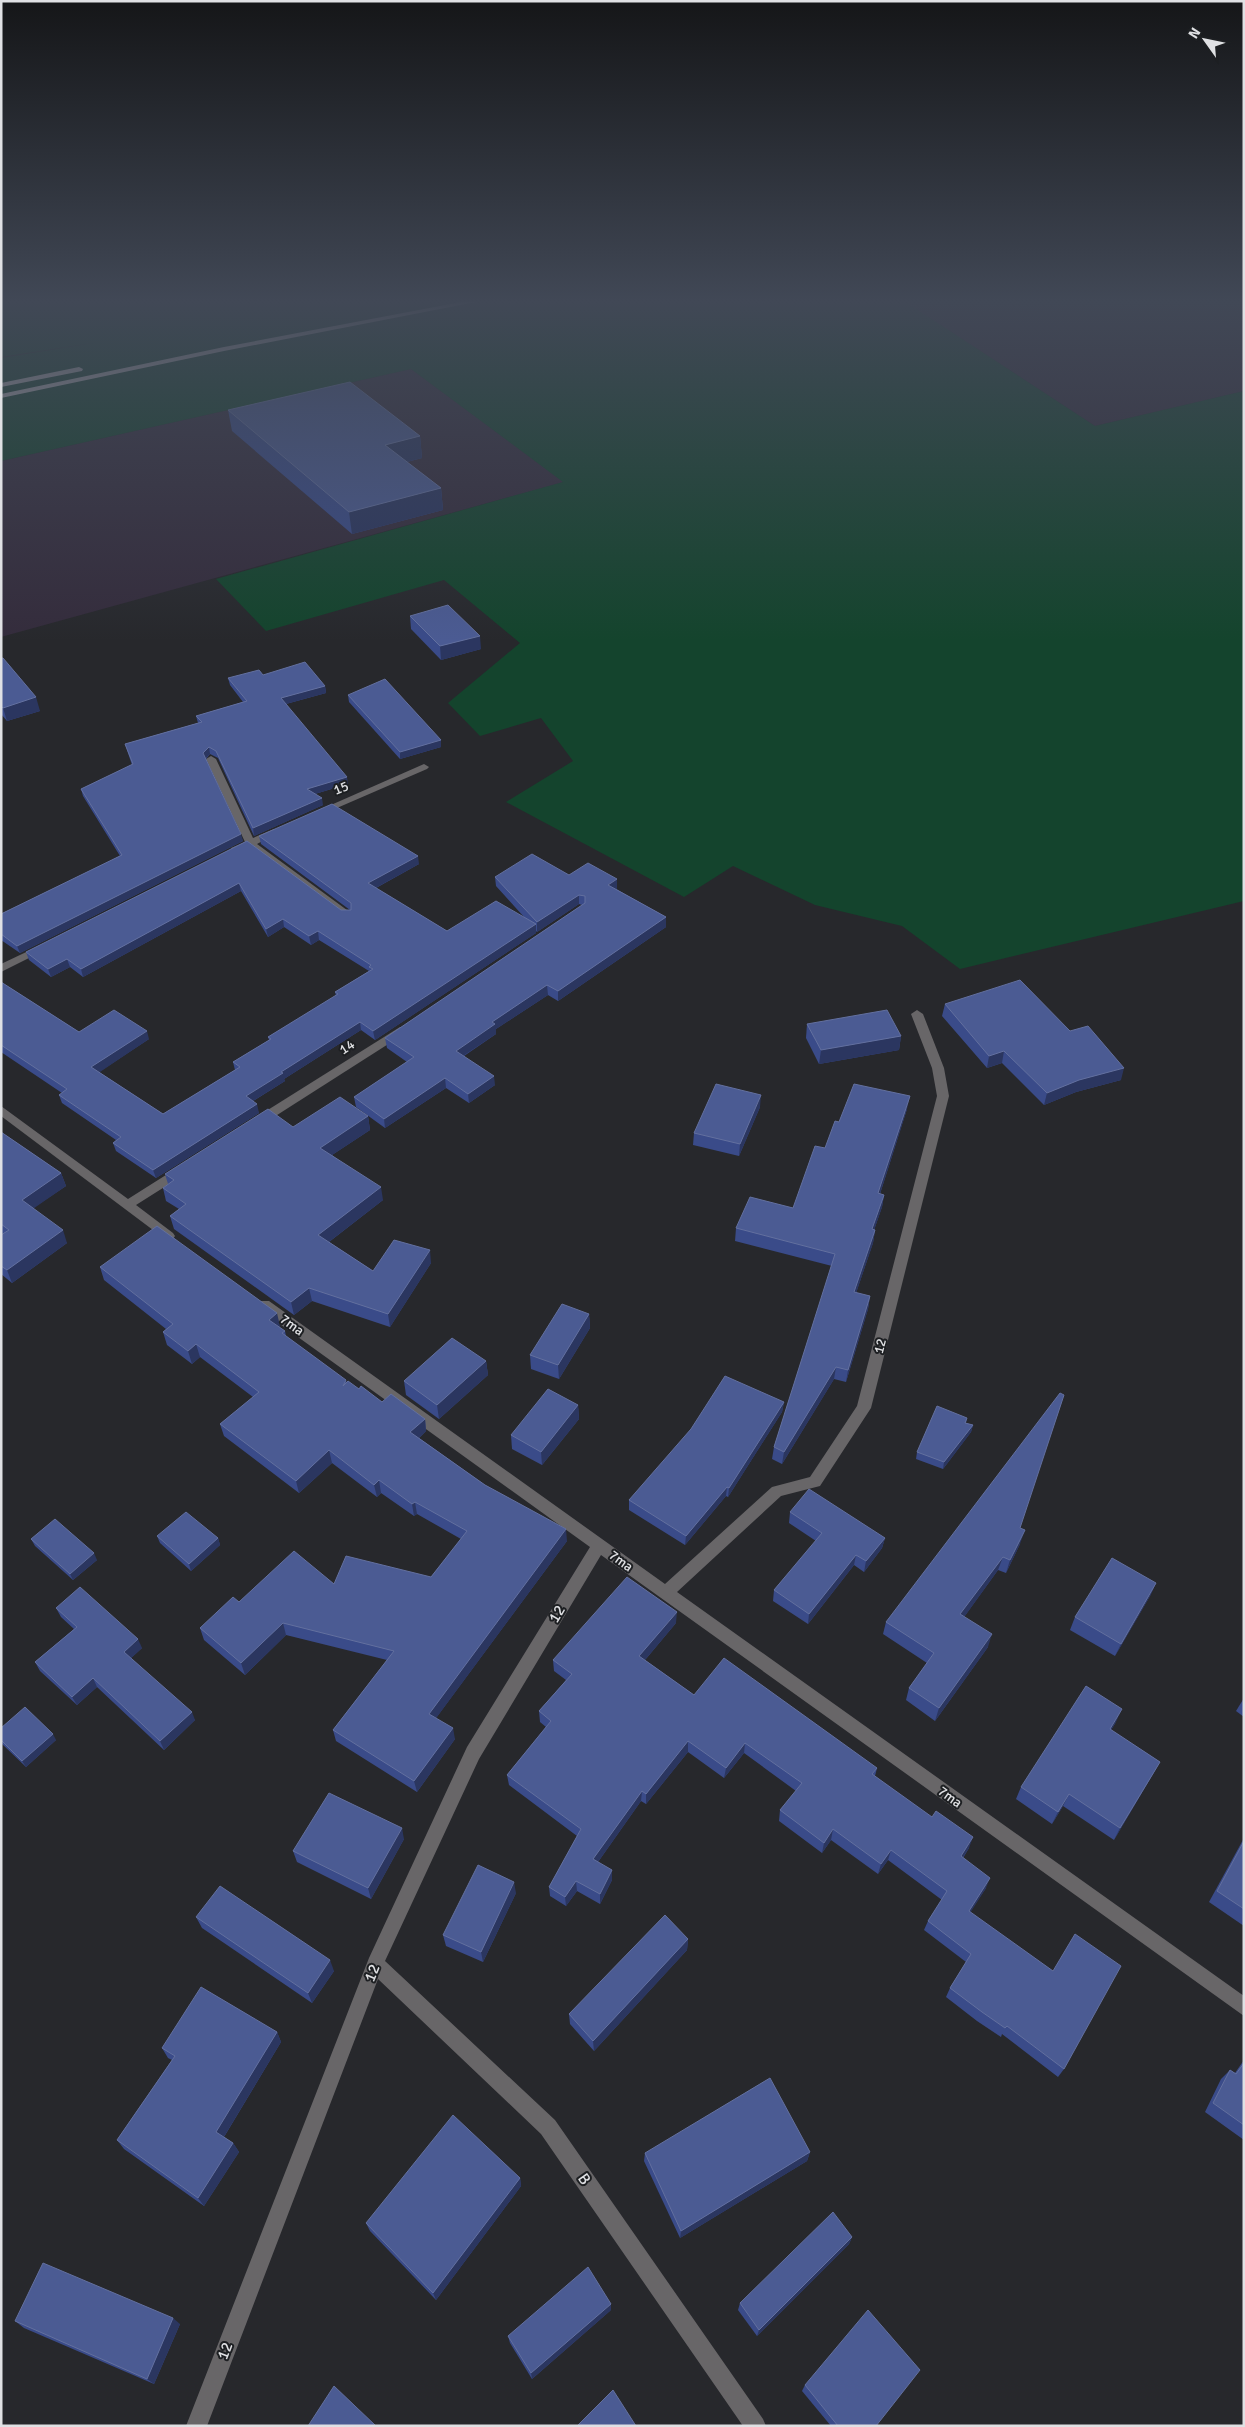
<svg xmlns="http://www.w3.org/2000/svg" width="1245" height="2427" viewBox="0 0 1245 2427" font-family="Signika,sans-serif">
<rect width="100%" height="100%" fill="#27282c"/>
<g fill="#342c3c">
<path d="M904,301H1244V391L1095,426Z"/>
<path d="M411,369L564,482L1,637V461Z"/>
</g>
<path fill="#14442d" d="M1,301H904L1095,426L1244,391V901L960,969L902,926L815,905L733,866L684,897L506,802L573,761L541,718L480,736L448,703L520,643L444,580L266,631L216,579L563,482L411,369L1,461V358L99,342L1,357Z"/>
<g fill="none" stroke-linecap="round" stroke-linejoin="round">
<g fill="#686668" fill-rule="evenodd">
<path d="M211,756L216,759L253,838L274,829L279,832L257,844L351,913V917H343L249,847L239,852H231V848L245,842L206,759Z"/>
<path d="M424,764L429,767L427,769L323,814H317L315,812Z"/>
<path d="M41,945L46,948L45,950L1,972V964Z"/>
<path d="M917,1010L923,1014L944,1068L949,1096L871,1408L820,1486L781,1496L677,1592L1244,1996V2016L601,1555L479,1759L385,1961L555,2120L763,2419L766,2426H743L541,2134L378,1979L207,2426H186L369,1958L467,1747L590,1547L259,1309L257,1305L259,1301H269L665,1584L772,1487L810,1477L857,1406L937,1096L932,1068L911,1014Z"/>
<path d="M400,1027L404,1028L406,1031L404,1034L263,1124H255L253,1121L255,1118Z"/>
<path d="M1,1106L128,1199L177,1168H185L187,1171L185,1174L136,1205L173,1233L175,1236L173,1239H165L1,1116Z"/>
</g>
<g fill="#c0bcbf" fill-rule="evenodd">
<path d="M466,301H481L224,351L1,398V394L224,347Z"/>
<path d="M79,367L83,369L82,371L1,387V383Z"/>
</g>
</g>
<g fill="#3a4b89">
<path d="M228,410L420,436L422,458L407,462L441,488L443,510L352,534L232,431Z"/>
<path d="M410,616L481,649L441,660L411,629Z"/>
<path d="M1,658L40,711L7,721L1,714Z"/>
<path d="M263,675L325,686L326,693L286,704L348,784L315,794L323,805L254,836L218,758L210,754L206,759L243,841L20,953L1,940V914L120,856L83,796L81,789L132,765L125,744L198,723L196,716L243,702L230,685L228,678Z"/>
<path d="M348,695L441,747L400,759L349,702Z"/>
<path d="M259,836L419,864L376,888L447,931L524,917L496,886L495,877L569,875L617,889H616L666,917V927L558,1001L548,995L496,1029V1034L464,1056L495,1085L469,1103L446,1088L385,1128L356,1107L354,1097L407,1062L387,1048L385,1038L582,905L579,904L537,932L536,931V933L375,1040L361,1030L284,1079L285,1081L253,1101L259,1113L156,1178L116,1151L113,1143L116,1140L62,1103L59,1095L62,1093L1,1052V982L79,1032L149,1039L99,1072L163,1114L235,1070L233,1062L269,1040L268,1037L336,996L335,992L369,971L319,940L311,945L284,927L268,937L241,891L83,977L70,967L51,977L29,960L26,952L247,841L341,910H350L261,844Z"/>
<path d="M945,1004L1070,1031L1121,1080L1076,1092L1044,1105L1002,1063L987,1068L942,1016Z"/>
<path d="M807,1024L901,1036L899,1050L819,1064L806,1038Z"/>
<path d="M760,1107L739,1156L693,1145L694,1133Z"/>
<path d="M907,1109L880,1194L884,1195L882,1207L874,1230H875L873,1243L856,1293L870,1296L868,1309L846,1382L834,1379L782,1464L772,1459L774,1447L832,1266L735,1241L736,1228L793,1208L839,1122Z"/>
<path d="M368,1116L370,1130L332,1155L383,1200L329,1242L373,1271L431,1263L390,1327L312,1301L294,1315L174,1229L170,1216L179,1209L166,1201L163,1188L168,1184L165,1174L293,1127Z"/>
<path d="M1,1132L61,1173L66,1186L33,1208L67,1243L12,1283L1,1274V1235L3,1234L1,1233Z"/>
<path d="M100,1267L280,1326L279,1327L285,1331L286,1336L347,1382L382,1402L425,1419L426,1431L419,1438L485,1485L567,1541L436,1718L455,1739L417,1792L336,1741L333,1730L387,1660L286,1635L245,1675L204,1640L200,1628L239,1602L334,1584L431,1577L461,1539L417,1514L414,1516L381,1493L377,1497L332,1463L299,1493L224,1436L220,1424L253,1397L200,1357L192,1364L167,1345L163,1332L166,1329L104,1280Z"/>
<path d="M589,1314L590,1328L559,1379L531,1369L530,1355Z"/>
<path d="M486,1361L488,1375L439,1419L406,1395L404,1381Z"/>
<path d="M784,1402L782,1412L728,1497L726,1496L685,1545L629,1510V1500Z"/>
<path d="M578,1405L579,1419L542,1465L512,1449L511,1435Z"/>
<path d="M967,1418L966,1423L973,1425L971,1432L943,1469L916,1459L917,1452Z"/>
<path d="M790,1512L885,1538L882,1548L864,1572L854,1565L808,1624L773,1601L774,1590L816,1541L789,1523Z"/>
<path d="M1020,1528V1544L1006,1573L998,1570L964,1617L988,1647L935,1721L906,1700L909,1688L927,1663L883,1634L886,1622Z"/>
<path d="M157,1536L218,1538L220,1545L191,1571L160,1543Z"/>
<path d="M31,1539L97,1560L73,1580L35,1546Z"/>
<path d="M1156,1583L1150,1596L1115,1656L1070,1630L1075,1617Z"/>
<path d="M56,1608L142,1648L131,1658L195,1720L164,1750L97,1687L77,1705L40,1671L35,1662L74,1629L61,1617Z"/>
<path d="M676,1623L645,1660L694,1695L877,1768L875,1776L969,1848L963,1858L986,1888L970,1912L1064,2069L1058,2077L1002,2034L1001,2037L977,2021L946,1997L950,1988L966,1962L924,1930L928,1921L942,1900L888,1860L878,1874L831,1840L822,1853L779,1821L780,1810L796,1791L744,1753L724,1778L688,1752L646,1804L641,1801L598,1862L612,1880L600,1904L577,1891L566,1906L550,1896L549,1887L577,1836L509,1785L507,1775L546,1727L540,1722L539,1711L566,1680L554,1671L553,1660Z"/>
<path d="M1244,1698V1717L1236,1711Z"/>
<path d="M1116,1722L1111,1730L1160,1762L1114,1840L1063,1806L1052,1824L1016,1799L1021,1787Z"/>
<path d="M1,1728L56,1740L26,1767L1,1743Z"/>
<path d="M1244,1838V1926L1209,1902Z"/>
<path d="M404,1839L371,1899L297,1862L293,1851Z"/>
<path d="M516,1893L483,1962L446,1946L443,1935Z"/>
<path d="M196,1917L334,1971L312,2003L202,1928Z"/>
<path d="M688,1939L687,1950L594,2051L570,2024L569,2014Z"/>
<path d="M277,2032L281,2042L224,2137L233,2143L239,2152L204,2206L124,2149L117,2140L172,2060L168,2058L162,2048Z"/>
<path d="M1244,2060V2140L1205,2112L1221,2079L1230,2070L1235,2073Z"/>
<path d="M810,2152L807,2161L680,2238L644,2161L645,2153Z"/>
<path d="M520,2178L521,2186L436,2300L370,2231L366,2223Z"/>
<path d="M852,2237L849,2244L757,2336L738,2310L740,2303Z"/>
<path d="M611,2310L532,2379L510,2343L508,2336Z"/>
<path d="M15,2321L180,2324L154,2384L24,2328Z"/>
<path d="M805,2385L876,2426H831L802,2391Z"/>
</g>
<g fill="#2b3660">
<path d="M420,436L422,458L387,467L385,445Z"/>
<path d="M441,488L443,510L352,534L349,512Z"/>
<path d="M480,636L481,649L441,660L440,646Z"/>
<path d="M325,686L326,693L282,705L281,698Z"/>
<path d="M36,697L40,711L7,721L3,708Z"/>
<path d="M441,740V747L400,759V752Z"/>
<path d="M209,747L210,754L204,760L203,753Z"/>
<path d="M347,777L348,784L308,796L307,789Z"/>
<path d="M322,798L323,805L254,836L253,828Z"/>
<path d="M241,834L243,841L20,953L17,946Z"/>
<path d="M418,856L419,864L370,891L368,883Z"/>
<path d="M617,879V889L608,895V885Z"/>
<path d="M239,883L241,891L83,977L81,969Z"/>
<path d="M579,895V904L537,932V922Z"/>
<path d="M666,917V927L558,1001V991Z"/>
<path d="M283,919L284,927L268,937L266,929Z"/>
<path d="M536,924V933L375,1040L373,1031Z"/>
<path d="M318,931L319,940L311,945L309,936Z"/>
<path d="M67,959L70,967L51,977L48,969Z"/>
<path d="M547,985L548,995L496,1029V1034L457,1060L456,1051L492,1022Z"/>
<path d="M360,1022L361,1030L284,1079L285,1081L248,1104L246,1096L281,1072Z"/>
<path d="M147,1031L149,1039L94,1076L91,1067Z"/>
<path d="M901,1036L899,1050L819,1064L821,1050Z"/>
<path d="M1004,1051L1002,1063L987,1068L989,1056Z"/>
<path d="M1124,1068L1121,1080L1076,1092L1044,1105L1047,1093L1079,1080Z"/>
<path d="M494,1076L495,1085L469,1103L468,1094Z"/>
<path d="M445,1078L446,1088L385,1128L384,1119Z"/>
<path d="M761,1095L760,1107L739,1156L740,1144Z"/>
<path d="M910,1096L907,1109L876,1206L878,1193Z"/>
<path d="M257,1104L259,1113L156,1178L153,1170Z"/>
<path d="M368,1116L370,1130L323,1161L320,1148Z"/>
<path d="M61,1173L66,1186L27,1213L22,1200Z"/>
<path d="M381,1187L383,1200L321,1248L318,1235Z"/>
<path d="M884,1195L882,1207L870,1242L872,1229Z"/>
<path d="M63,1230L67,1243L12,1283L7,1270Z"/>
<path d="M875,1230L873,1243L852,1305L854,1292Z"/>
<path d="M430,1250L431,1263L390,1327L388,1314Z"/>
<path d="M309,1288L312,1301L294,1315L291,1302Z"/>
<path d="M870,1296L868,1309L846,1382L848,1370Z"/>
<path d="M277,1313L280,1326L272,1332L269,1320Z"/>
<path d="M589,1314L590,1328L559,1379L558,1365Z"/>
<path d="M196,1344L200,1357L192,1364L188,1351Z"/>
<path d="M486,1361L488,1375L439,1419L437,1405Z"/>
<path d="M836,1367L834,1379L782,1464L784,1452Z"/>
<path d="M784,1402L782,1412L728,1497L729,1488Z"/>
<path d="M578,1405L579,1419L542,1465L541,1452Z"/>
<path d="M425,1419L426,1431L412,1444L410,1432Z"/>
<path d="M973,1425L971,1432L943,1469L944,1462Z"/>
<path d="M329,1450L332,1463L299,1493L296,1481Z"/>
<path d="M379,1480L381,1493L377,1497L374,1485Z"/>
<path d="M727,1487L726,1496L685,1545L686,1536Z"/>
<path d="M415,1502L417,1514L414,1516L412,1504Z"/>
<path d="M566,1529L567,1541L431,1725L429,1714Z"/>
<path d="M1025,1530L1020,1544L1006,1573L1010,1560Z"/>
<path d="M218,1538L220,1545L191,1571L189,1564Z"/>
<path d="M885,1538L882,1548L864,1572L866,1561Z"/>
<path d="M94,1553L97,1560L73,1580L70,1574Z"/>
<path d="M856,1555L854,1565L808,1624L809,1614Z"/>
<path d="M1003,1557L998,1570L957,1627L960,1614Z"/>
<path d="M1156,1583L1150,1596L1115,1656L1121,1644Z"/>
<path d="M677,1612L676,1623L639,1667V1656Z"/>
<path d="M283,1623L286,1635L245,1675L241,1663Z"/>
<path d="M992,1634L988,1647L935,1721L939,1708Z"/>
<path d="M138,1639L142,1648L128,1661L124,1652Z"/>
<path d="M93,1678L97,1687L77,1705L72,1697Z"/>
<path d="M1122,1709L1116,1722L1104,1741L1110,1729Z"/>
<path d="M192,1712L195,1720L164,1750L160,1741Z"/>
<path d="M453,1728L455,1739L417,1792L414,1781Z"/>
<path d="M53,1734L56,1740L26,1767L22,1761Z"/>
<path d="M688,1741V1752L646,1804V1794Z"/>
<path d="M745,1743L744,1753L724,1778L726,1768Z"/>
<path d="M1160,1762L1153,1774L1114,1840L1120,1828Z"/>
<path d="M642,1791L641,1801L593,1869V1859Z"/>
<path d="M1069,1794L1063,1806L1052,1824L1058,1812Z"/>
<path d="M402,1828L404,1839L371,1899L368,1888Z"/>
<path d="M833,1829L831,1840L822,1853L824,1843Z"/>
<path d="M973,1837L969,1848L957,1866L961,1856Z"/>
<path d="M891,1850L888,1860L878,1874L881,1864Z"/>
<path d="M612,1870V1880L600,1904V1894Z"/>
<path d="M990,1878L986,1888L965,1921L969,1911Z"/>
<path d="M576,1881L577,1891L566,1906L565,1897Z"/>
<path d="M514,1882L516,1893L483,1962L481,1952Z"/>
<path d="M688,1939L687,1950L594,2051L593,2041Z"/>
<path d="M330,1960L334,1971L312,2003L308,1993Z"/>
<path d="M277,2032L281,2042L222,2140L216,2132Z"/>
<path d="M233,2143L239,2152L204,2206L198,2198Z"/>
<path d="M810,2152L807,2161L680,2238L681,2231Z"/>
<path d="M520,2178L521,2186L436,2300L433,2293Z"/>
<path d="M852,2237L849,2244L757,2336L759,2330Z"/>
<path d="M611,2304V2310L532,2379L531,2373Z"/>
<path d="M173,2318L180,2324L154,2384L147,2379Z"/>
</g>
<g fill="#4b5b93" stroke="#63709f">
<path d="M350,382L420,436L385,445L441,488L349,512L228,410Z"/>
<path d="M448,605L480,636L440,646L410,616Z"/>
<path d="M1,658H3L36,697L3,708L1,706Z"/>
<path d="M305,662L325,686L281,698L347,777L307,789L322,798L253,828L216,751L209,747L203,753L241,834L17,946L1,934V914L122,855L81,789L133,764L125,744L202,722L196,716L247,701L228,678L259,670L263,675Z"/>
<path d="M385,679L441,740L400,752L348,695Z"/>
<path d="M332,804L418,856L368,883L447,931L496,901L536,924L373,1031L360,1022L281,1072L283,1073L246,1096L257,1104L153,1170L113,1143L121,1137L59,1095L67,1089L1,1045V982L79,1032L114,1010L147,1031L91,1067L163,1114L240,1067L233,1062L271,1039L268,1037L338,994L335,992L373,969L369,967L371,965L318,931L309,936L283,919L266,929L239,883L81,969L67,959L48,969L26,952L247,841L341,910H351V903L259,836Z"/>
<path d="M532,854L569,875L588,863L617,879L608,885L666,917L558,991L547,985L492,1022L495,1024L456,1051L494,1076L468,1094L445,1078L384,1119L354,1097L414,1057L385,1038L585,903V896L579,895L537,922L495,877Z"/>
<path d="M1020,980L1070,1031L1088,1026L1124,1068L1079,1080L1047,1093L1004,1051L989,1056L945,1004Z"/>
<path d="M887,1010L901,1036L821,1050L807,1024Z"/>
<path d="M716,1084L761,1095L740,1144L694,1133Z"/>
<path d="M854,1084L910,1096L878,1193L884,1195L872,1229L875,1230L854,1292L870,1296L848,1370L836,1367L784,1452L774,1447L835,1254L736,1228L750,1197L793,1208L815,1146L825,1148L835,1121L839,1122Z"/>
<path d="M340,1097L368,1116L320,1148L381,1187L318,1235L373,1271L394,1240L430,1250L388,1314L309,1288L291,1302L170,1216L186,1204L163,1188L174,1180L165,1174L268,1109L293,1127Z"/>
<path d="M1,1132L61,1173L22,1200L63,1230L7,1270L1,1266V1235L9,1230L1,1224Z"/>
<path d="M157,1226L277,1313L269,1320L285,1331L282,1333L346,1380L343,1386L348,1381L359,1389L361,1386L382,1402L391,1394L425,1419L410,1432L485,1485L566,1529L429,1714L453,1728L414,1781L333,1730L394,1651L283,1623L241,1663L200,1628L233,1597L239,1602L294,1551L334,1584L346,1556L431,1577L467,1531L415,1502L412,1504L379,1480L374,1485L329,1450L296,1481L220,1424L259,1392L196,1344L188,1351L163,1332L173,1324L100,1267Z"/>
<path d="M562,1304L589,1314L558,1365L530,1355Z"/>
<path d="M452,1338L486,1361L437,1405L404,1381Z"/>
<path d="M725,1376L784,1402L729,1488L727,1487L686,1536L629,1500L691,1429Z"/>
<path d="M548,1389L578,1405L541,1452L511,1435Z"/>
<path d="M1060,1393L1064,1395L1020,1528L1025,1530L1010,1560L1003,1557L960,1614L992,1634L939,1708L909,1688L934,1653L886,1622Z"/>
<path d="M937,1406L967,1418L965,1423L973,1425L944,1462L917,1452Z"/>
<path d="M809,1489L885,1538L866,1561L856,1555L809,1614L774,1590L822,1533L790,1512Z"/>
<path d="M186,1512L218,1538L189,1564L157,1536Z"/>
<path d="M55,1519L94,1553L70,1574L31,1539Z"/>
<path d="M1112,1558L1156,1583L1121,1644L1075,1617Z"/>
<path d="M627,1577L677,1612L639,1656L694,1695L724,1658L877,1768L872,1774L932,1817L936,1811L973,1837L961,1856L990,1878L969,1911L1053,1971L1075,1934L1121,1966L1064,2069L1007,2026L1005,2028L982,2012L950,1988L971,1954L928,1921L947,1891L891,1850L881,1864L833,1829L824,1843L780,1810L802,1783L745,1743L726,1768L688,1741L646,1794L642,1791L593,1859L612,1870L600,1894L576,1881L565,1897L549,1887L581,1829L507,1775L551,1721L539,1711L572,1674L553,1660Z"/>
<path d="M80,1587L138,1639L124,1652L192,1712L160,1741L93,1678L72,1697L35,1662L77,1627L56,1608Z"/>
<path d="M1086,1686L1122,1709L1110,1729L1160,1762L1120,1828L1069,1794L1058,1812L1021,1787Z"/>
<path d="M25,1707L53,1734L22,1761L1,1740V1728Z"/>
<path d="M329,1793L402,1828L368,1888L293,1851Z"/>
<path d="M1244,1841V1909L1217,1891Z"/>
<path d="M478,1865L514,1882L481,1952L443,1935Z"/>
<path d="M220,1886L330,1960L308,1993L196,1917Z"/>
<path d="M665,1915L688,1939L593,2041L569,2014Z"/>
<path d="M201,1987L277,2032L216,2132L233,2143L198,2198L117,2140L175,2056L162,2048Z"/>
<path d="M1244,2063V2125L1213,2103L1230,2070L1236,2074Z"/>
<path d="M770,2078L810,2152L681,2231L645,2153Z"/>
<path d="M453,2115L520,2178L433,2293L366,2223Z"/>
<path d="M833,2212L852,2237L759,2330L740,2303Z"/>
<path d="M43,2263L173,2318L147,2379L15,2321Z"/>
<path d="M588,2267L611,2304L531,2373L508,2336Z"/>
<path d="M868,2310L920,2370L876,2426H838L805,2385Z"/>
<path d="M334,2386L376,2426H308Z"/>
<path d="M613,2390L636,2426H577Z"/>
</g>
<linearGradient id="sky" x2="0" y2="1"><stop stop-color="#151618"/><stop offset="0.47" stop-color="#414856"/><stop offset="1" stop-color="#414856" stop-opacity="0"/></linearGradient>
<rect width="1245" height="641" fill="url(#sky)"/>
<g text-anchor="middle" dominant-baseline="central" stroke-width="4" stroke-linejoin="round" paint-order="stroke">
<g font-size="14" fill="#e0e1e4" stroke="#1d1f22">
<text transform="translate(341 788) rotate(-23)">15</text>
<text transform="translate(347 1047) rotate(-33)">14</text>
<text transform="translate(292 1325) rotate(36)">7ma</text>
<text transform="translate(880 1346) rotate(-75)">12</text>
<text transform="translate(621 1561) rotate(36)">7ma</text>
<text transform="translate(950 1797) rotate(36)">7ma</text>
</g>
<g font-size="16" fill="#e0e1e4" stroke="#1d1f22">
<text transform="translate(557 1614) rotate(-59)">12</text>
<text transform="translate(372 1973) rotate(-68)">12</text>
<text transform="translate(584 2179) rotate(55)">B</text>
<text transform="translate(225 2351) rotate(-69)">12</text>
</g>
</g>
<rect width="1245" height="2427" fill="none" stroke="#e0e1e4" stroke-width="5"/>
<g transform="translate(1205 40) rotate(303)" stroke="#1d1f22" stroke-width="4" paint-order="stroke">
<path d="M0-4L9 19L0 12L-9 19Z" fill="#e0e1e4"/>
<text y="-8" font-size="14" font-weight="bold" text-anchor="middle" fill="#e0e1e4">N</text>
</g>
</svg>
